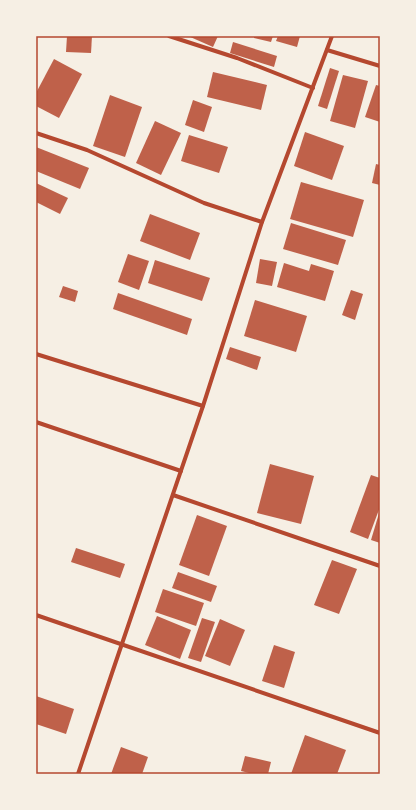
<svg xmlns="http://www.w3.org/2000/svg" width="416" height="810" viewBox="0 0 416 810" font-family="'Space Grotesk',sans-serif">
<rect width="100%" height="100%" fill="#f6efe4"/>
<g fill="#bf614a">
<path d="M67,36H92L91,53L66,52Z"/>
<path d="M188,36H218L213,47Z"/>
<path d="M254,36H273L271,42L254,38Z"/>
<path d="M278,36H300L297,47L276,41Z"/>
<path d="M233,42L277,56L274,67L230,53Z"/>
<path d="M54,59L82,74L59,118L36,106V93Z"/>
<path d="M330,68L339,71L327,109L318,106Z"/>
<path d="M213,72L267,85L261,110L207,97Z"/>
<path d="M343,75L368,81L355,128L330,121Z"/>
<path d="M376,85L380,86V122L365,117Z"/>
<path d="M110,95L142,107L125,157L93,146Z"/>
<path d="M193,100L212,107L204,132L185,125Z"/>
<path d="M155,121L181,133L161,175L136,163Z"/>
<path d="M305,132L344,146L332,180L294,166Z"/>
<path d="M189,135L228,147L219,173L181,161Z"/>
<path d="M36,147L89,168L80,189L36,171Z"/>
<path d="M376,164L380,165V185L372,183Z"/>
<path d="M301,182L364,200L353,237L290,219Z"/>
<path d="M36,183L68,198L60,214L36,202Z"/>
<path d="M150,214L200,233L190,260L140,241Z"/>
<path d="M291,223L346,240L338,265L283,249Z"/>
<path d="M128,254L149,261L139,290L118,282Z"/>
<path d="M260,259L277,262L272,286L256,283Z"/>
<path d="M155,260L210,278L202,301L148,283Z"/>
<path d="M284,263L309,271L311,264L334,271L325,301L277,287Z"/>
<path d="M63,286L78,291L75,302L59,297Z"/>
<path d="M351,290L363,294L355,320L342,315Z"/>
<path d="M118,293L192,319L187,335L113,309Z"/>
<path d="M255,300L307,316L296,352L244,336Z"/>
<path d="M230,347L261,357L257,370L226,359Z"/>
<path d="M270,464L314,476L301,524L257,513Z"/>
<path d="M371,475L380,478V507L368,539L350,532Z"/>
<path d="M380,510V543L371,540Z"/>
<path d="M197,515L227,526L209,576L179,565Z"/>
<path d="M76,548L125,564L120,578L71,562Z"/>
<path d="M332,560L357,569L339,614L314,605Z"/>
<path d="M178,572L217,586L211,602L172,588Z"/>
<path d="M163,589L204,603L196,626L155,612Z"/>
<path d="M157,616L191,630L180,659L145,645Z"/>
<path d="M202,618L215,622L201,662L188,658Z"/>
<path d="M220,619L245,630L230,666L205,656Z"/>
<path d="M274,645L295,652L284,688L262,681Z"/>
<path d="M36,696L74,709L66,734L36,724Z"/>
<path d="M305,735L346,750L337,774H291Z"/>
<path d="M121,747L148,757L142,774H111Z"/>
<path d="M245,756L271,762L268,774H253L241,771Z"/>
</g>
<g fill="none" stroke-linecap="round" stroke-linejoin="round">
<g stroke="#b5482f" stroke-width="4">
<path d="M169,36L237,58L313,88"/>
<path d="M327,50L380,66"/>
<path d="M36,133L87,150L204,203L262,222"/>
<path d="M36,354L203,406"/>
<path d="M36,422L181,471"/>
<path d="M173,495L380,566"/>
<path d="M36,615L380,733"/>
<path d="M78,774L112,673L203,406L262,222L332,36"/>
</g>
</g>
<rect width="416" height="810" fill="none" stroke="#f6efe4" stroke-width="74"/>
<rect x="37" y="37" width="342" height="736" fill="none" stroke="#b5482f" stroke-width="1.5"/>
</svg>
